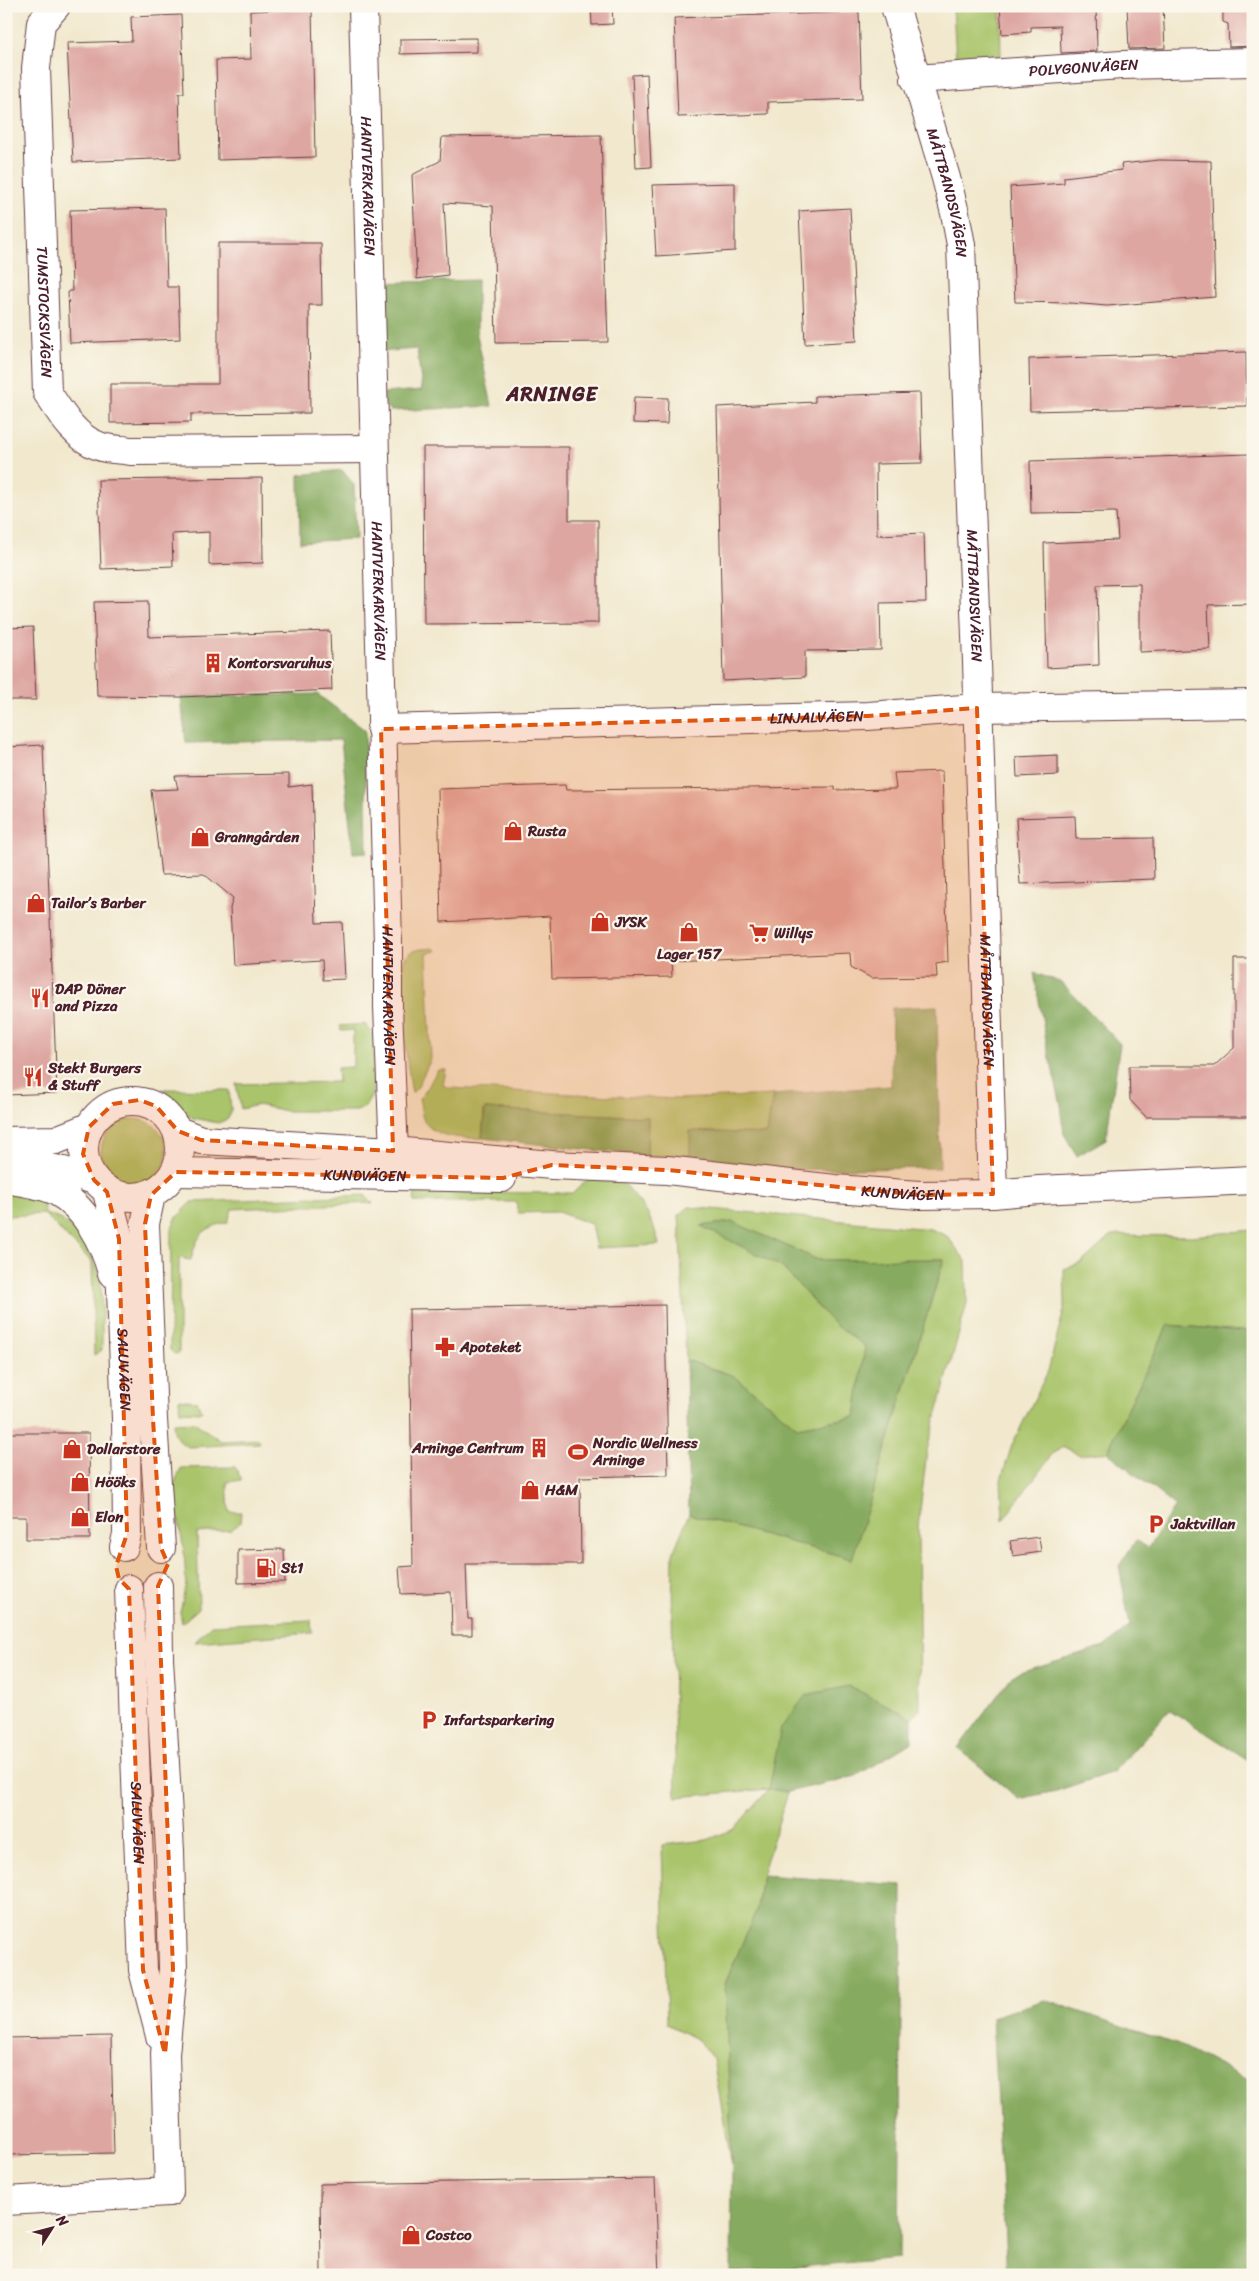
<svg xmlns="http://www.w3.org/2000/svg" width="1259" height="2281" viewBox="0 0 1259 2281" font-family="Sriracha,sans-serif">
<rect width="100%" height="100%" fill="#fbf7ec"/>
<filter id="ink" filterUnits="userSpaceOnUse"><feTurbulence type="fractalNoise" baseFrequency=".02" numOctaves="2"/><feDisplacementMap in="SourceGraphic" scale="10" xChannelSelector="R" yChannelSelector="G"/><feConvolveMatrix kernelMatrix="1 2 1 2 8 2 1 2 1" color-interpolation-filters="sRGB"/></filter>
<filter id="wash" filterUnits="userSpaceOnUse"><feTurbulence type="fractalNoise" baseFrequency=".0096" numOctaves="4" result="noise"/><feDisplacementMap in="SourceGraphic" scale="20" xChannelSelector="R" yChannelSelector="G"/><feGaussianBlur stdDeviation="1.12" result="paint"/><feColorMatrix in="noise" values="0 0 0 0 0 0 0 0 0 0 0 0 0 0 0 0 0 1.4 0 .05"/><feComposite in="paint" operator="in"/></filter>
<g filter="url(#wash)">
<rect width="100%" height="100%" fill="#f1e8cd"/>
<g fill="#a9c46b" stroke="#7a724b">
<path d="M953,6H1000L1001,60L956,61Z"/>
<path d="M434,948L437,951L427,953L431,1059L417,1088L412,1093C408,1072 394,971 406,956C412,948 425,949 434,948Z"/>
<path d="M365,1024L373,1034L374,1063L372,1095L365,1107L357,1111H286L258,1105L241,1109L236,1084L338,1082L337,1068L353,1067V1030L341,1031L340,1026Z"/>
<path d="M438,1070H446L443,1085L449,1088L677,1099L773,1095L767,1134L691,1131L690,1155L647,1156L648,1117L484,1109L482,1138C465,1139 434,1138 424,1121C421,1115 421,1105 419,1098C428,1091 431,1079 438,1070Z"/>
<path d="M164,1089L229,1090L231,1110L228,1119L218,1123L193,1118L177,1108Z"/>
<circle cx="134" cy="1152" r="33"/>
<path d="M588,1179H619C641,1203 652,1214 659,1245L596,1248L591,1224L558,1212L518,1213L516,1202H414L415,1192L573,1193Z"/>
<path d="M6,1187L43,1195L44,1214C71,1217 91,1249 99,1273C103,1286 102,1334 102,1350L94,1355L92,1262L44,1214L6,1216Z"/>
<path d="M365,1195L373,1203L232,1209L228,1222C202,1228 197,1235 191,1260L179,1258V1353L174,1354L170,1350L171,1229L177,1217L192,1202Z"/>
<path d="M689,1207L930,1229L947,1236L966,1261L967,1303L927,1450L918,1528L920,1710L912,1718L848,1686L770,1789L788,1792L762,1875L757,1909L725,1984L732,2166L713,2059L698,2040L667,2024L662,1845L707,1840L734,1829L769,1789L676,1797L672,1612L673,1553L689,1514L852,1559L944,1259L818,1260L733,1222L702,1226L782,1267L835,1325L865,1346L855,1417L797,1427L734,1376L686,1360L679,1215Z"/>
<path d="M1253,1230V1332L1168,1325L1107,1452L1080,1455L1064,1447L1053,1453L1003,1520L1001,1480L1012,1445L1048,1371L1065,1306L1064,1269L1081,1263L1112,1235L1192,1236Z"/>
<path d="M179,1399L196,1401L202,1412L180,1411Z"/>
<path d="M194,1422L221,1441L259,1439V1443L189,1447C177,1442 174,1435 173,1423Z"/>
<path d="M235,1467L242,1480L227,1482L229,1512H241L240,1523L231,1530L197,1533L199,1608L182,1623L180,1612L186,1584L184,1552L173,1487L181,1468Z"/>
<path d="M311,1620L312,1633L195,1642L211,1625Z"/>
</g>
<g fill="#86aa5f" stroke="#686445">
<path d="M477,280V335L492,406L390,411L384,402V393L422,390L417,349L378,352L375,283Z"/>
<path d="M342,470L354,485L356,539L300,542L299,475Z"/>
<path d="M317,694L365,730L367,852L353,853L341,740L186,743L181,697Z"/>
<path d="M1034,973L1061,982L1120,1044L1106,1139L1077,1156L1064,1134L1061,1105L1047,1046Z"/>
<path d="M937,1006L940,1168L757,1170L690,1155V1131L767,1134L773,1095L891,1086L892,1008Z"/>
<path d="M485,1109L648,1117L647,1156L482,1138Z"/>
<path d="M733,1222L818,1260L944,1259L852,1559L689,1514L686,1360L734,1376L797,1427L855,1417L865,1346L835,1325L782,1267L701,1226Z"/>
<path d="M1168,1325L1253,1332V1763L1170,1710L1113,1772L1056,1791L1019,1799L958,1748L1013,1675L1104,1647L1130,1626L1119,1566L1136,1540L1148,1548L1175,1506L1107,1452Z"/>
<path d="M849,1686L912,1718V1742L856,1776L788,1792L769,1789L781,1728L806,1695Z"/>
<path d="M762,1875L902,1885L899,2258L731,2273L732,2166L725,1984L757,1909Z"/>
<path d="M1045,2000L1184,2047L1253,2083V2275H1007L992,2017Z"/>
</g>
<g id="blocks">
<g fill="#dea6a1">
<path d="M591,6H612L613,24L592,25Z"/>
<path d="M1000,6H1096L1097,51L1061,53L1060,26L1031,27V32L1002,34Z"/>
<path d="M1127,6H1163L1165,48L1129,49Z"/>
<path d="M1223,6H1253V46L1229,47L1228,24L1223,22Z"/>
<path d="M312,9L315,157L218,160L216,60L251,59L250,11Z"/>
<path d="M859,12L862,99L768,102V114L678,117L674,18Z"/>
<path d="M181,15L184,93H179L181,158L73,162L67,43L132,41L131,17Z"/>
<path d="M477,38V52L400,54V39Z"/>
<path d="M647,74L651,167L636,168L632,75Z"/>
<path d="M601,135L608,342L496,343L493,206L444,203L448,275L417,279L412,175L440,161L442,137Z"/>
<path d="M1159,160L1211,161L1215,297L1107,306L1071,303L1015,302L1010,187L1064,183V177L1122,170L1121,164Z"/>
<path d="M735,183V251L656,256L652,185Z"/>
<path d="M165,208L167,287H178L180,339L70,343L68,291H72L70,210Z"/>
<path d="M850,208L857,341L805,344L799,211Z"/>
<path d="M218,243H321L322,305H309L310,413L191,414V422L110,423V384H218Z"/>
<path d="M1246,352L1247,406L1030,411L1029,359Z"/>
<path d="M920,393L922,463L876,464L877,535L924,533L926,602L880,603L881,650L805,651V677L723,681L717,407L815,402V396Z"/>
<path d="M634,397L668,398L667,424L633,423Z"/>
<path d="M423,447H569V520H598V623L424,624Z"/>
<path d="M1249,454L1251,530H1253V604L1208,605L1210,649L1140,652V584L1097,585L1099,665L1047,668L1044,543L1118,540L1116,512L1031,513L1030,461Z"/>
<path d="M262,478L263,563L209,565V532L172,534L173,566L101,569L98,480Z"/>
<path d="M148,601L149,637L330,631L332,690L181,697L97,696L94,602Z"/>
<path d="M33,627L36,700H6V628Z"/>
<path d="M43,745L57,1093L6,1095V747Z"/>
<path d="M1058,755V775L1017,777L1016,757Z"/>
<path d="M942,771L948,962L936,964L937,977L871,978L851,967L850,953L671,961L672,977L552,979L550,916L441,922L438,789L565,785L566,790L835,787V790L896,789L894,773Z"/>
<path d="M289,774V787L312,784L316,923L342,922L345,979L323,980L322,960L233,965L230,908L233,898L204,874L161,875L151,790L178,789L175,776Z"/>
<path d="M1075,816L1076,839L1153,838L1154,879L1020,884L1016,818Z"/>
<path d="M1234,959H1253V1117H1146L1130,1100L1129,1066H1214L1234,1048Z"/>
<path d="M665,1305L668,1475L580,1477L581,1564H466L468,1619H472V1635H452L451,1592L401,1594L399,1567L413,1566L409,1309Z"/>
<path d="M6,1433H89L90,1539H26V1517H6Z"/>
<path d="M1039,1537L1041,1552L1013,1556L1010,1541Z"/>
<path d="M284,1549L285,1582L238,1583V1550Z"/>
<path d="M111,2036L114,2153L6,2155V2038Z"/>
<path d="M655,2179L659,2275H321L320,2184Z"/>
</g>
</g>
</g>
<g filter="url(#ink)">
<use href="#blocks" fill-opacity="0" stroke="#633d43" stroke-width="1"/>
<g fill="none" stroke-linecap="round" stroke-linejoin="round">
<defs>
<g id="minor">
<path id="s1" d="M56,6L41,23L36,68L47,392C60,412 75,438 99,446C108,450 121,449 131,451L374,449"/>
<path id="s2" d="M363,6L388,944V1007L395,1176"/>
<path id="s3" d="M895,6L946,178L955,213L961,245L977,662L993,1194"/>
<path id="s4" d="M915,79L1122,65L1253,62"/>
<path id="s5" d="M381,729L868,716L977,708L1253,704"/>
<circle cx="132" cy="1149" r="48"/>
<path id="s6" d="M178,1131L201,1140L393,1151L552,1165L667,1170L835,1189L920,1195L993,1194L1039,1190L1253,1180"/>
<path d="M6,1141L56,1140L89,1127"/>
<path d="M6,1165C39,1163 63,1170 94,1180"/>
<path id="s7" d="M176,1172L502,1178"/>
<path d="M6,1179C21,1182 42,1184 56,1191C85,1207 104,1242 112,1273"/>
<path id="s8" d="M107,1192L119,1239L126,1419L127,1534L124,1547"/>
<path d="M151,1195L145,1224L153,1419L161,1548"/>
<path id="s9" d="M129,1589L143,1970L160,2036"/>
<path d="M6,2201L169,2192L165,2054L173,1969L170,1851L159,1658L158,1586"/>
</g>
</defs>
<use href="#minor" stroke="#633d43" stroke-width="30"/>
<use href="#minor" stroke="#fff" stroke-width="28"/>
</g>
</g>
<path fill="#e0560e" fill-opacity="0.2" stroke="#e0560e" stroke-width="4" stroke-dasharray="10 6" stroke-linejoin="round" d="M977,708L993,1194L920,1195L667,1170L552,1165L503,1178L176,1172L151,1195L145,1224L153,1419L161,1548L168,1564L158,1586L173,1969L165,2054L143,1970L129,1589L119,1579L116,1566L127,1534L119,1239L107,1192L94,1180L83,1154L89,1127L113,1104L139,1100L156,1106L178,1131L201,1140L393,1151L381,729L868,716Z"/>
<defs>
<symbol id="building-bare" viewBox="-9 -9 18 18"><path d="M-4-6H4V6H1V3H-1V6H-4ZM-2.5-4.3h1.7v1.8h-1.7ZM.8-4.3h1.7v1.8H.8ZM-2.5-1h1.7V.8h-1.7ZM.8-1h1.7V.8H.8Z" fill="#c8321e" stroke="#fbf7ec" stroke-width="2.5" paint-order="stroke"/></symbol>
<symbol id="shop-bare" viewBox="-9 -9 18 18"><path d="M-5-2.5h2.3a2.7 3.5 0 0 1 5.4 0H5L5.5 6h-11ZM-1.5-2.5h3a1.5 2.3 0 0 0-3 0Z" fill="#c8321e" stroke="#fbf7ec" stroke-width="2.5" paint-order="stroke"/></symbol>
<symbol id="supermarket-bare" viewBox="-9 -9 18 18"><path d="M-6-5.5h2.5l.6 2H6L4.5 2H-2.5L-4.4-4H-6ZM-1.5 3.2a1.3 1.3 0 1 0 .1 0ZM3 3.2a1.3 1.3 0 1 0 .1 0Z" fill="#c8321e" stroke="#fbf7ec" stroke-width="2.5" paint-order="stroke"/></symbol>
<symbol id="restaurant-bare" viewBox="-9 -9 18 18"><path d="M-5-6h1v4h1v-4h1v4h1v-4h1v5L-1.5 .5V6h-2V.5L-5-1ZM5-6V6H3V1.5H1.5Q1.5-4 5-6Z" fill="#c8321e" stroke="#fbf7ec" stroke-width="2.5" paint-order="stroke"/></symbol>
<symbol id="pharmacy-bare" viewBox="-9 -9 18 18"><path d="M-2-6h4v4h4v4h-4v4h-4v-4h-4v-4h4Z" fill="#c8321e" stroke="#fbf7ec" stroke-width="2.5" paint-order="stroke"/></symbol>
<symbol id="stadium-bare" viewBox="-9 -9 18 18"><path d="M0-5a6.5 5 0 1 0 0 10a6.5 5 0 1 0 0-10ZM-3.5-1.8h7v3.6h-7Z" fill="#c8321e" stroke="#fbf7ec" stroke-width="2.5" paint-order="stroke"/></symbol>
<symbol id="parking-bare" viewBox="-9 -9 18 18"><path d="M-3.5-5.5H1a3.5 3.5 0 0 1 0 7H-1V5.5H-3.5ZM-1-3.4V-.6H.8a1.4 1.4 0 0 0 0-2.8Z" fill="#c8321e" stroke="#fbf7ec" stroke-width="2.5" paint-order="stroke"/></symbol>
<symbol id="fuel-bare" viewBox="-9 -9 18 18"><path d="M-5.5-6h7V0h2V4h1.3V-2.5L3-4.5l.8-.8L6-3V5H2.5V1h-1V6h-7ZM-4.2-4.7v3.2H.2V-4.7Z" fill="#c8321e" stroke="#fbf7ec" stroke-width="2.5" paint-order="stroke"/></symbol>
</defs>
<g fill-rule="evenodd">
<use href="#building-bare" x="199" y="649" width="28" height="28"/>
<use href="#shop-bare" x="499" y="817" width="28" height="28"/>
<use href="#shop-bare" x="186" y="823" width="28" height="28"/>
<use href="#shop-bare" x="22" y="889" width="28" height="28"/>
<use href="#shop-bare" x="586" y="908" width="28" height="28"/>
<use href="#shop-bare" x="675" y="918" width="28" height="28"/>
<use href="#supermarket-bare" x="745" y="919" width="28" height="28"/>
<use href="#restaurant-bare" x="26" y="984" width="28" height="28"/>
<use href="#restaurant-bare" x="19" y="1063" width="28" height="28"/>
<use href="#pharmacy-bare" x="431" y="1333" width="28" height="28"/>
<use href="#building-bare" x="525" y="1434" width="28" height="28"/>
<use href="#shop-bare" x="58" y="1435" width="28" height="28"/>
<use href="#stadium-bare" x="564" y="1438" width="28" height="28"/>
<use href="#shop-bare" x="66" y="1468" width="28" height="28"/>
<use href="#shop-bare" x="516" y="1476" width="28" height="28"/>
<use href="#shop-bare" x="66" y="1503" width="28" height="28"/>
<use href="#parking-bare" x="1142" y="1510" width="28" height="28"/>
<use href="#fuel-bare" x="252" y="1554" width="28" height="28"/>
<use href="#parking-bare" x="415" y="1706" width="28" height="28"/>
<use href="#shop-bare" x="397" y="2221" width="28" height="28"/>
</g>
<g text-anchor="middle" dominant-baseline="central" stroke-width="4.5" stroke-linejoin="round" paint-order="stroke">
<g font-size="15" fill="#4a1f2b" stroke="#fbf7ec">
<text stroke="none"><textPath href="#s4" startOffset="169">POLYGONVÄGEN</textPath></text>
<text stroke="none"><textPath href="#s2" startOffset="180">HANTVERKARVÄGEN</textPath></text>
<text stroke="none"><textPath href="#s3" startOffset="194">MÅTTBANDSVÄGEN</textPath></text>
<text stroke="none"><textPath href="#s1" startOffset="312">TUMSTOCKSVÄGEN</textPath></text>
<text stroke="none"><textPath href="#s2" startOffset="585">HANTVERKARVÄGEN</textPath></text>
<text stroke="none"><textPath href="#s3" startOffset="599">MÅTTBANDSVÄGEN</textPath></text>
<text stroke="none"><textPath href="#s5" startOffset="436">LINJALVÄGEN</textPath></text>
<text stroke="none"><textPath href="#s2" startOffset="990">HANTVERKARVÄGEN</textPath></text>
<text stroke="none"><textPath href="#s3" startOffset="1004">MÅTTBANDSVÄGEN</textPath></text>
<text stroke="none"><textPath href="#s7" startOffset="189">KUNDVÄGEN</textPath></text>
<text stroke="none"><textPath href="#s6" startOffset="729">KUNDVÄGEN</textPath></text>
<text stroke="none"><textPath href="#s8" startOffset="179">SALUVÄGEN</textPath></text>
<text stroke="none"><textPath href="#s9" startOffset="234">SALUVÄGEN</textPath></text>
</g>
<g font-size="15" font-weight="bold" fill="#4a1f2b" stroke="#fbf7ec" text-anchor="start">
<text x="228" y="663">Kontorsvaruhus</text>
<text x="528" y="831">Rusta</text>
<text x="215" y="837">Granngården</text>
<text x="51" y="903">Tailor’s Barber</text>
<text x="615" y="922">JYSK</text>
<text x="774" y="933">Willys</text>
<text x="689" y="954" text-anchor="middle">Lager 157</text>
<text x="55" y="989">DAP Döner<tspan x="55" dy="17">and Pizza</tspan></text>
<text x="48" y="1068">Stekt Burgers<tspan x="48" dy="17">&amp; Stuff</tspan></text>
<text x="460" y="1347">Apoteket</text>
<text x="593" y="1443">Nordic Wellness<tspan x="593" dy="17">Arninge</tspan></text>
<text x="524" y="1448" text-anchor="end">Arninge Centrum</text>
<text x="87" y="1449">Dollarstore</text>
<text x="95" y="1482">Hööks</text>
<text x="545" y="1490">H&amp;M</text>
<text x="95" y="1517">Elon</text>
<text x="1171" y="1524">Jaktvillan</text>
<text x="281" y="1568">St1</text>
<text x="444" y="1720">Infartsparkering</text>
<text x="426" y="2235">Costco</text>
</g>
<g font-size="20" font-weight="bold" letter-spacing="1" fill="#4a1f2b" stroke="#fbf7ec">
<text x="552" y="394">ARNINGE</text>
</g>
</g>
<rect width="1259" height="2281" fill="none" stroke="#fbf7ec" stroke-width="25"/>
<g transform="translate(52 2228) rotate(54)" stroke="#fbf7ec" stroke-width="4" paint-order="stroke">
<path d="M0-4L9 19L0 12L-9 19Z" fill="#4a1f2b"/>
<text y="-8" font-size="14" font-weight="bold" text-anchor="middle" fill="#4a1f2b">N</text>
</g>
</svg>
